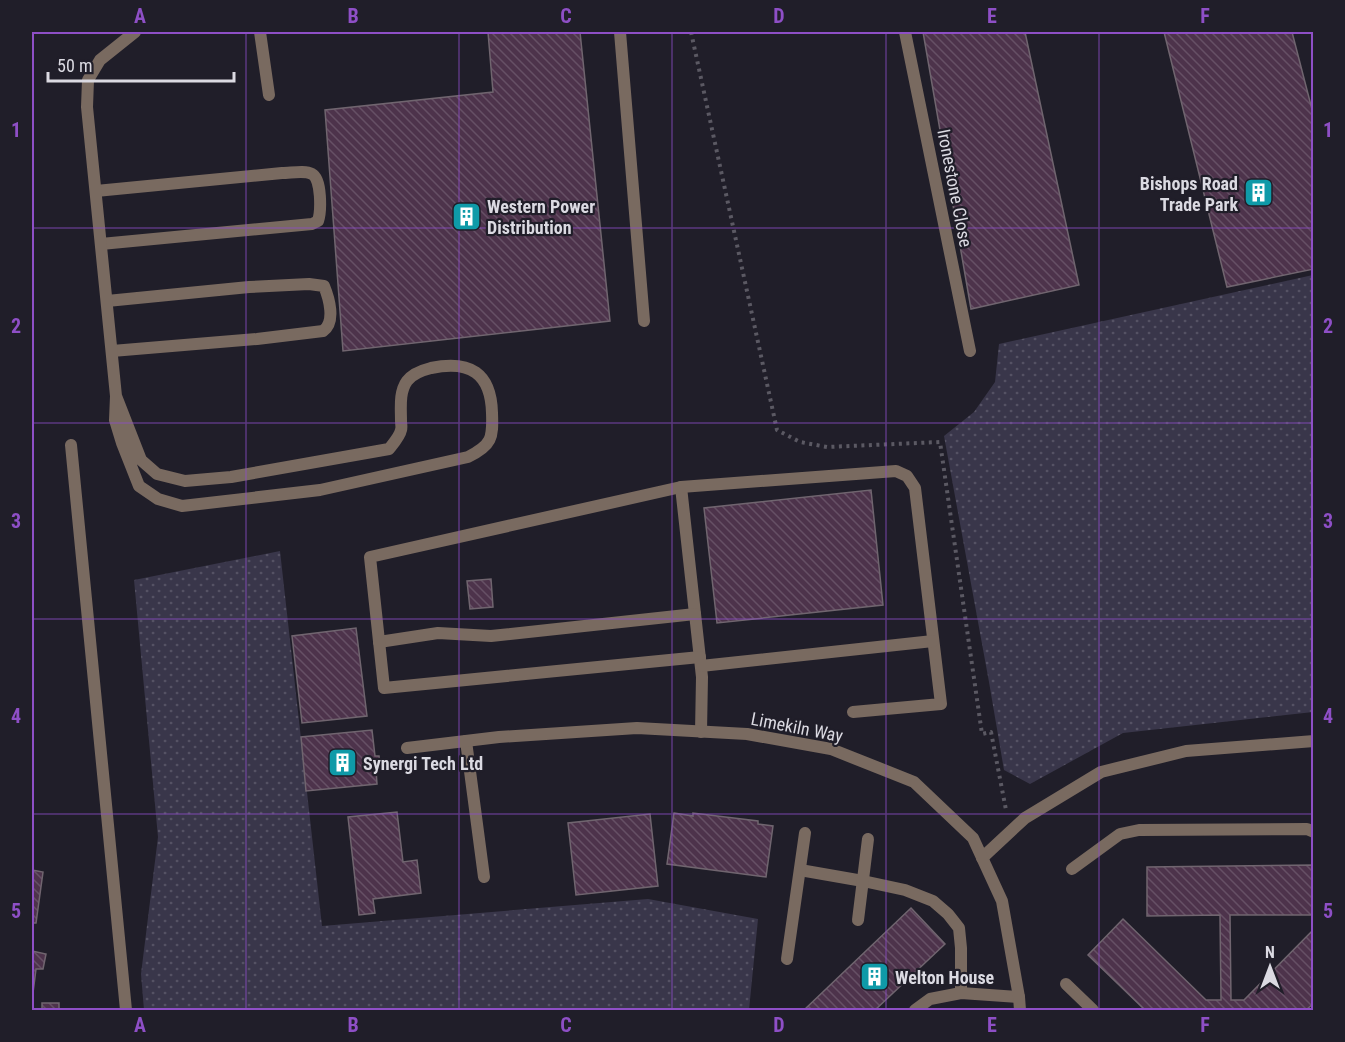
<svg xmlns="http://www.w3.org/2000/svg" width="1345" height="1042" viewBox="0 0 1345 1042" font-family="'Roboto Condensed',sans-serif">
<defs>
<pattern id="grass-dots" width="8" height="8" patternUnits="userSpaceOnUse" patternTransform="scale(1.5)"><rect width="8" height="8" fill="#39364a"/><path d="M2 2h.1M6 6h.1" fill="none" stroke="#555264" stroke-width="1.8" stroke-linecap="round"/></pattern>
<pattern id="building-back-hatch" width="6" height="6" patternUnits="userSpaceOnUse" patternTransform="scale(1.5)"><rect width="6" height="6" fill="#4d334b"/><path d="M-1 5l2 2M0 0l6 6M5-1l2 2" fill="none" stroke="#665065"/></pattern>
</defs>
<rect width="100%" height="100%" fill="#201e29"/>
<g fill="url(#grass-dots)">
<path d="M1313,275V712L1123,733L1030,784L1004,770L989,682L944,436L974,412L995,382L999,344Z"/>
<path d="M280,551L322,926L648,899L758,919L749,1010H144L141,974L158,837L134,580Z"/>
</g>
<g fill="url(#building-back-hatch)" stroke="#70656f" stroke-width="1.5">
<path d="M488,32H580L610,321L343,351L325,110L493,92Z"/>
<path d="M923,32H1025L1079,285L971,309Z"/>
<path d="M1164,32H1292L1314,117V269L1227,287Z"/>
<path d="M871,490L883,605L717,623L704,508Z"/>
<path d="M491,579L493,607L470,609L467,581Z"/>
<path d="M356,628L367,716L302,723L292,636Z"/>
<path d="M372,730L375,756H379L381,770H376L377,784L306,791L301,737Z"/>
<path d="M397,812L403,862L417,860L421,893L373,899L375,913L359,915L348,817Z"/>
<path d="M674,813L693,816V813L758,821V824L773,826L766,877L667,864Z"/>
<path d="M650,814L658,886L576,895L568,823Z"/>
<path d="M1314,865V915H1230L1231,1000H1244L1314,929V1003L1306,1010H1145L1088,955L1123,919L1206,1000H1221L1220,915L1147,916V867Z"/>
<path d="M32,870L43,872L36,923H32Z"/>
<path d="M911,908L945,944L875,1010H804Z"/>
<path d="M32,951L46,954L43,969H36L33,993H32Z"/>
<rect x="42" y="1003" width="17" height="7"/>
</g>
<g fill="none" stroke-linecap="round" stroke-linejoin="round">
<path stroke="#5b5963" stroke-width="4" stroke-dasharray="3 4.5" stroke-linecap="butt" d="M691,32L777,430L800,442L827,447L940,442L982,734L991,732L1006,810"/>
<g stroke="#796a60" stroke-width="12">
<path d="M260,32L269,95"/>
<path d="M620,32L644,321"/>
<path d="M96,191L282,173C291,173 305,170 312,174C322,179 321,212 318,221L312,224L101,244"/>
<path d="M107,301L249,287L309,284L324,286C329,298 336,322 323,331L257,339L112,351"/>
<path d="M116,396L141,460L157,474L185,481L231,477L389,449C393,444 400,436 401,430C402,427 401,424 401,421C401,408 399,392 407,381C413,373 423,370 431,368C470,360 491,373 492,413C493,438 492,445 468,457L320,490L182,506L158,499L139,486L122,443L115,420L116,396L87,107L88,80L100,60L135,32"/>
<path d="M71,445L126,1010"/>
<path d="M681,487L702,677L701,732"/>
<path d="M379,642L438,633L491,636L695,614"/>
<path d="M700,657L384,688L370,557L681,487L896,471L907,476L915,488L941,704L853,712"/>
<path d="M701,666L933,641"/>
<path d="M466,741L484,877"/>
<path d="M982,858L1025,818L1101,772L1186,751L1314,741"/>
<path d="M1072,869L1120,834L1139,830L1307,829L1314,832"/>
<path d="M800,870L863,881L905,890L933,901L948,914L959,928L961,948V993"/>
<path d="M858,920L868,839"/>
<path d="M787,959L805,833"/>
<path d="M1066,984L1093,1010"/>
<path d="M915,1010L930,999L961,993L1019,997"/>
</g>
<g stroke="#796a60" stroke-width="12">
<path d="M905,32L970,351"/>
<path d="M407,748L499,737L637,728L747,734L831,749L914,782L973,838L1002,901L1019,997L1020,1010"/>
</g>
</g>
<path fill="none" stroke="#8e4fc6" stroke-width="1.5" stroke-opacity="0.55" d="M246,32V1010M459,32V1010M672,32V1010M886,32V1010M1099,32V1010M32,228H1314M32,423H1314M32,619H1314M32,814H1314"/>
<defs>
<symbol id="building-square" viewBox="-11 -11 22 22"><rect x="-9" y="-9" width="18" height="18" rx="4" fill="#0f9aa8" stroke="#201e29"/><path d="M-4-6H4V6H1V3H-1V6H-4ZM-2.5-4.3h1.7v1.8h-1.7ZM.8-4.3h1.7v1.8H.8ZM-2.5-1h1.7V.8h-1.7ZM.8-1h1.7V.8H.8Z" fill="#fff"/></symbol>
</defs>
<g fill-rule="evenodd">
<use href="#building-square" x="1242" y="176" width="33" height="33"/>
<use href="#building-square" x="450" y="200" width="33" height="33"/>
<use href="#building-square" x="326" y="746" width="33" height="33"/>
<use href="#building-square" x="858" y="960" width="33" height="33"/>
</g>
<g text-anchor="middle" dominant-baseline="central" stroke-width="4.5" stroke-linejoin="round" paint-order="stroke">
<g font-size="18" font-weight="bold" fill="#dbdae2" stroke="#201e29" text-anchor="start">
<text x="1238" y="183" text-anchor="end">Bishops Road<tspan x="1238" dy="21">Trade Park</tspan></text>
<text x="487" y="206">Western Power<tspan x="487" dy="21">Distribution</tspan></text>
<text x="363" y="763">Synergi Tech Ltd</text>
<text x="895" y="977">Welton House</text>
</g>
<g font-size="18" fill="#dbdae2" stroke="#201e29">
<text transform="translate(955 188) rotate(79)">Ironestone Close</text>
<text transform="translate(797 727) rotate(11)">Limekiln Way</text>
</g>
</g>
<rect width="1345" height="1042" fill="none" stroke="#201e29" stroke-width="66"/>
<g transform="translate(1270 967)" stroke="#201e29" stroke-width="4.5" paint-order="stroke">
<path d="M0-4.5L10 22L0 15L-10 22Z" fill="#dbdae2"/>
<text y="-9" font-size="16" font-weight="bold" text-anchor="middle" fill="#dbdae2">N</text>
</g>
<path d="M48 72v9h186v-9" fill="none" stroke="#dbdae2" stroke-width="3"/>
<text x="57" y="72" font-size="18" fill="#dbdae2" stroke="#201e29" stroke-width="4.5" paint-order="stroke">50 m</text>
<rect x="33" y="33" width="1279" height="976" fill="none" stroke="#8e4fc6" stroke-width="2"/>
<g font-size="20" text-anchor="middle" font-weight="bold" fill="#8e4fc6">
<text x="140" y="23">A</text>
<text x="353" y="23">B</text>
<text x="566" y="23">C</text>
<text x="779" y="23">D</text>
<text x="992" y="23">E</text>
<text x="1205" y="23">F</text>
<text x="16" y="137">1</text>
<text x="1328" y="137">1</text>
<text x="16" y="333">2</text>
<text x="1328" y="333">2</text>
<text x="16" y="528">3</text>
<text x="1328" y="528">3</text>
<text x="16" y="723">4</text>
<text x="1328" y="723">4</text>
<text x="16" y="918">5</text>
<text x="1328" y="918">5</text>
<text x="140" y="1032">A</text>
<text x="353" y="1032">B</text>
<text x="566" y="1032">C</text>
<text x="779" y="1032">D</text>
<text x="992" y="1032">E</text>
<text x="1205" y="1032">F</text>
</g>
</svg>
